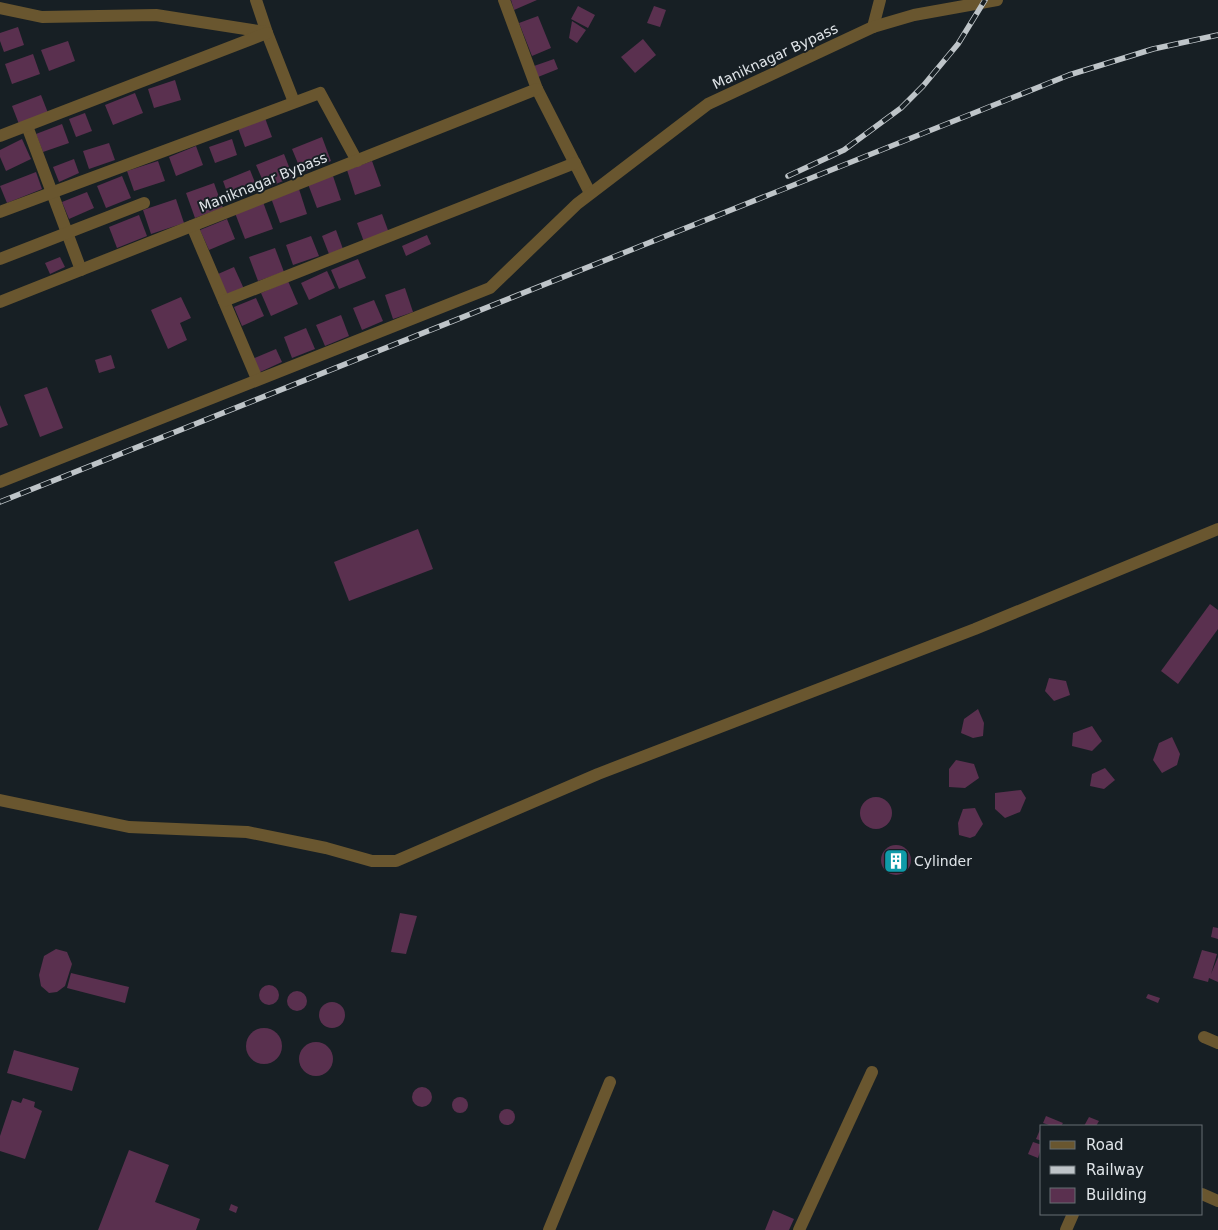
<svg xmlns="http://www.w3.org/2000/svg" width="1218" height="1230" viewBox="0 0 1218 1230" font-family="'DejaVu Sans',sans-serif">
<rect width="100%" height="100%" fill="#171f24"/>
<g fill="#5a304f">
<path d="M511,0H537L514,10Z"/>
<path d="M578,6L595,15L588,28L571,19Z"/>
<path d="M654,6L666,10L660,27L647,23Z"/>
<path d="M538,16L551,48L532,56L519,23Z"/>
<path d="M572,21L586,30L577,43L569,38Z"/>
<path d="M18,27L24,45L4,52L0,41V33Z"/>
<path d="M643,39L656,55L635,73L621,57Z"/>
<path d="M68,41L75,61L49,71L41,50Z"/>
<path d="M33,54L40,74L12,84L5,64Z"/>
<path d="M554,59L558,69L538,77L534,66Z"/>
<path d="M175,80L181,100L154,108L148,89Z"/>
<path d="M135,93L143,113L113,125L105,105Z"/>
<path d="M41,95L48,113L19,124L12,106Z"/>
<path d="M85,113L92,131L76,137L69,119Z"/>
<path d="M265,118L272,137L245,147L238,128Z"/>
<path d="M62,124L69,143L43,152L36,134Z"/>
<path d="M322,137L331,161L302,173L292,149Z"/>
<path d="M22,139L31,159L6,171L0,157V150Z"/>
<path d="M232,139L237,155L215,163L209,147Z"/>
<path d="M109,143L115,160L89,169L83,151Z"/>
<path d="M196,146L203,165L176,176L169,157Z"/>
<path d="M284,154L293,177L266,188L256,165Z"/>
<path d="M74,159L79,173L59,182L53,167Z"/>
<path d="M158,161L165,181L134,191L127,171Z"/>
<path d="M372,161L381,186L355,195L347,170Z"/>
<path d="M250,170L258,190L230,200L223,181Z"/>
<path d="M36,172L42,189L7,203L0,186Z"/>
<path d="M122,176L131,198L106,208L97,186Z"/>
<path d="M333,176L341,200L317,208L308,184Z"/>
<path d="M214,183L223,208L195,218L186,193Z"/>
<path d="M299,189L307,214L280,223L271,198Z"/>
<path d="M87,192L94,208L69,219L62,202Z"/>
<path d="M176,199L184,223L151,234L143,210Z"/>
<path d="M263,202L273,229L245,239L235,213Z"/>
<path d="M382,214L389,233L364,242L357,223Z"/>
<path d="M139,215L147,236L117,248L109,227Z"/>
<path d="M227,219L235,239L209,250L200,230Z"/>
<path d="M336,230L343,249L329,254L322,236Z"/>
<path d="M427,235L431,244L406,256L402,246Z"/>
<path d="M311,236L319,256L293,265L286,245Z"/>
<path d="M275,248L284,272L258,281L249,257Z"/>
<path d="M60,257L65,267L50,274L45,263Z"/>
<path d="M358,259L366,278L339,289L331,270Z"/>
<path d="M234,267L244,289L227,296L218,274Z"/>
<path d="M327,271L335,288L309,300L301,283Z"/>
<path d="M288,281L298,304L271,316L261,293Z"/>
<path d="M405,288L413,312L393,319L385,295Z"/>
<path d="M181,297L191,318L180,323L187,340L168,349L151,310Z"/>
<path d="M256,298L264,316L242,326L234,307Z"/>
<path d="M374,300L383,321L362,330L353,308Z"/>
<path d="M341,315L349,336L325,346L316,325Z"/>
<path d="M306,328L315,349L292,358L284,337Z"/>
<path d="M276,349L282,362L258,373L252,359Z"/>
<path d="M111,355L115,368L99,373L95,360Z"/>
<path d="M47,387L63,428L40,437L24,395Z"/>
<path d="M0,405L8,425L0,428Z"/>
<path d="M418,529L433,569L349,601L334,562Z"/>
<path d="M1210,604L1218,610V629L1178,684L1161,671Z"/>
<path d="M1049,678L1066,681L1070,695L1054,701L1045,691Z"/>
<path d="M978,709L984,723L983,736L973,738L961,733L964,719Z"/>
<path d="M1092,726L1102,741L1092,751L1072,746L1073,733Z"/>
<path d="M1172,737L1180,754L1177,765L1162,773L1153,760L1159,743Z"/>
<path d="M956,760L974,764L979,778L965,788L949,787V769Z"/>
<path d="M1105,768L1115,780L1104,789L1090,786L1092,774Z"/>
<path d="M1021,790L1026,798L1020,812L1005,818L995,809V793Z"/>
<circle cx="876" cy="813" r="16"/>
<path d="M975,808L983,824L975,836L970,838L959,835L958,823L963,809Z"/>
<circle cx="896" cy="860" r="15"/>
<path d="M400,913L417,916L406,954L391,952Z"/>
<path d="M1213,927L1218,928V939L1211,937Z"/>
<path d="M56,949L67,952L72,964L65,986L57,992L49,993L41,986L39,975L44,956Z"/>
<path d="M1202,950L1217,954L1211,974L1218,957V982L1209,978L1208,982L1193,978Z"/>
<path d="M71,973L129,987L125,1003L67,988Z"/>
<circle cx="269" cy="995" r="10"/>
<circle cx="297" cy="1001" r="10"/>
<path d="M1148,994L1160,998L1158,1003L1146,998Z"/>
<circle cx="332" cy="1015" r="13"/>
<circle cx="264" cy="1046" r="18"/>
<circle cx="316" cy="1059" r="17"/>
<path d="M14,1050L79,1068L72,1091L7,1073Z"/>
<circle cx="422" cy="1097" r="10"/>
<circle cx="460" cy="1105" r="8"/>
<path d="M23,1098L35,1102L34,1107L42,1111L25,1159L0,1151V1136L12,1100L21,1103Z"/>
<circle cx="507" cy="1117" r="8"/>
<path d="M1046,1116L1063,1123L1061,1126H1052L1043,1123Z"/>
<path d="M1089,1117L1099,1121L1096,1126H1084Z"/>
<path d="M1042,1125V1141L1036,1139Z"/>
<path d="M1033,1142L1042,1145L1038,1158L1028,1154Z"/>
<path d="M129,1150L169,1165L155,1202L200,1219L196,1230H98Z"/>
<path d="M231,1204L238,1207L236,1213L229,1210Z"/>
<path d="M773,1210L794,1219L789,1230H765Z"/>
</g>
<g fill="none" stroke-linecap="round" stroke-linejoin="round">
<g stroke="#69562f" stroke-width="12">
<path d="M256,0L267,33L294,102"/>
<path d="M504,0L537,89L590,193"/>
<path d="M0,8L42,17L156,15L265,32"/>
<path d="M873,27L880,0"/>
<path d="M27,126L81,270"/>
<path d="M0,136L267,33"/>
<path d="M0,212L320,93L357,161"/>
<path d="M192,226L257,379"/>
<path d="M0,259L144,203"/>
<path d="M224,301L575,163"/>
<path d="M0,302L537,89"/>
<path d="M0,482L490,288L577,204L708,104L873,27L914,15L997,0"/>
<path d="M0,800L129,827L247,832L326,848L372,861H396L598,774L975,629L1218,529"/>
<path d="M1204,1037L1218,1043"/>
<path d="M1202,1194L1218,1201"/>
<path d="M549,1230L610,1082"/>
<path d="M799,1230L872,1072"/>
<path d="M1066,1230L1073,1214"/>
</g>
<defs>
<g id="rail">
<path d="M788,176L844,150L901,108L923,86L958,44L985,0"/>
<path d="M0,502L1069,75L1153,49L1218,35"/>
</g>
</defs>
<use href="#rail" stroke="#bec4c8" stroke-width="5.5"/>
<use href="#rail" stroke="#171f24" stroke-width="4" stroke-dasharray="11" stroke-linecap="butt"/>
</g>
<defs>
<symbol id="building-square" viewBox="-11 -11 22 22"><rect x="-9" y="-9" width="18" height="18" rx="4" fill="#0f9aa8" stroke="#171f24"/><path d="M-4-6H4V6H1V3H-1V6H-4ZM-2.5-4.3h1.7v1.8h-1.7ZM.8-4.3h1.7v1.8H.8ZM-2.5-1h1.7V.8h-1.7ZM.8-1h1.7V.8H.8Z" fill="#fff"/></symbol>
</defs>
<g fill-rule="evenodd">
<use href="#building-square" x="882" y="847" width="28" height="28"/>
</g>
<g text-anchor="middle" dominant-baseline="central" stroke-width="4" stroke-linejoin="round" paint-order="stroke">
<g font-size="14" fill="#dfe4e8" stroke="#171f24">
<text transform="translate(775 56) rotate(-25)">Maniknagar Bypass</text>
<text transform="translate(263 182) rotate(-22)">Maniknagar Bypass</text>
</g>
<g font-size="14" fill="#dfe4e8" stroke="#171f24" text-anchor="start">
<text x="914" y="861">Cylinder</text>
</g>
</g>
<rect x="1040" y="1125" width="162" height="90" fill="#171f24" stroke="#676e72"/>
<rect x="1050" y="1141" width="25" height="8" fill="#69562f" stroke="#676e72"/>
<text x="1086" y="1150" font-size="15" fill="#dfe4e8">Road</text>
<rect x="1050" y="1166" width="25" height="8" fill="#bec4c8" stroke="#676e72"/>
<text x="1086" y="1175" font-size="15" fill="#dfe4e8">Railway</text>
<rect x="1050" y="1188" width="25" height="15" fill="#5a304f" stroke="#676e72"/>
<text x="1086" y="1200" font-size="15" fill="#dfe4e8">Building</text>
</svg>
